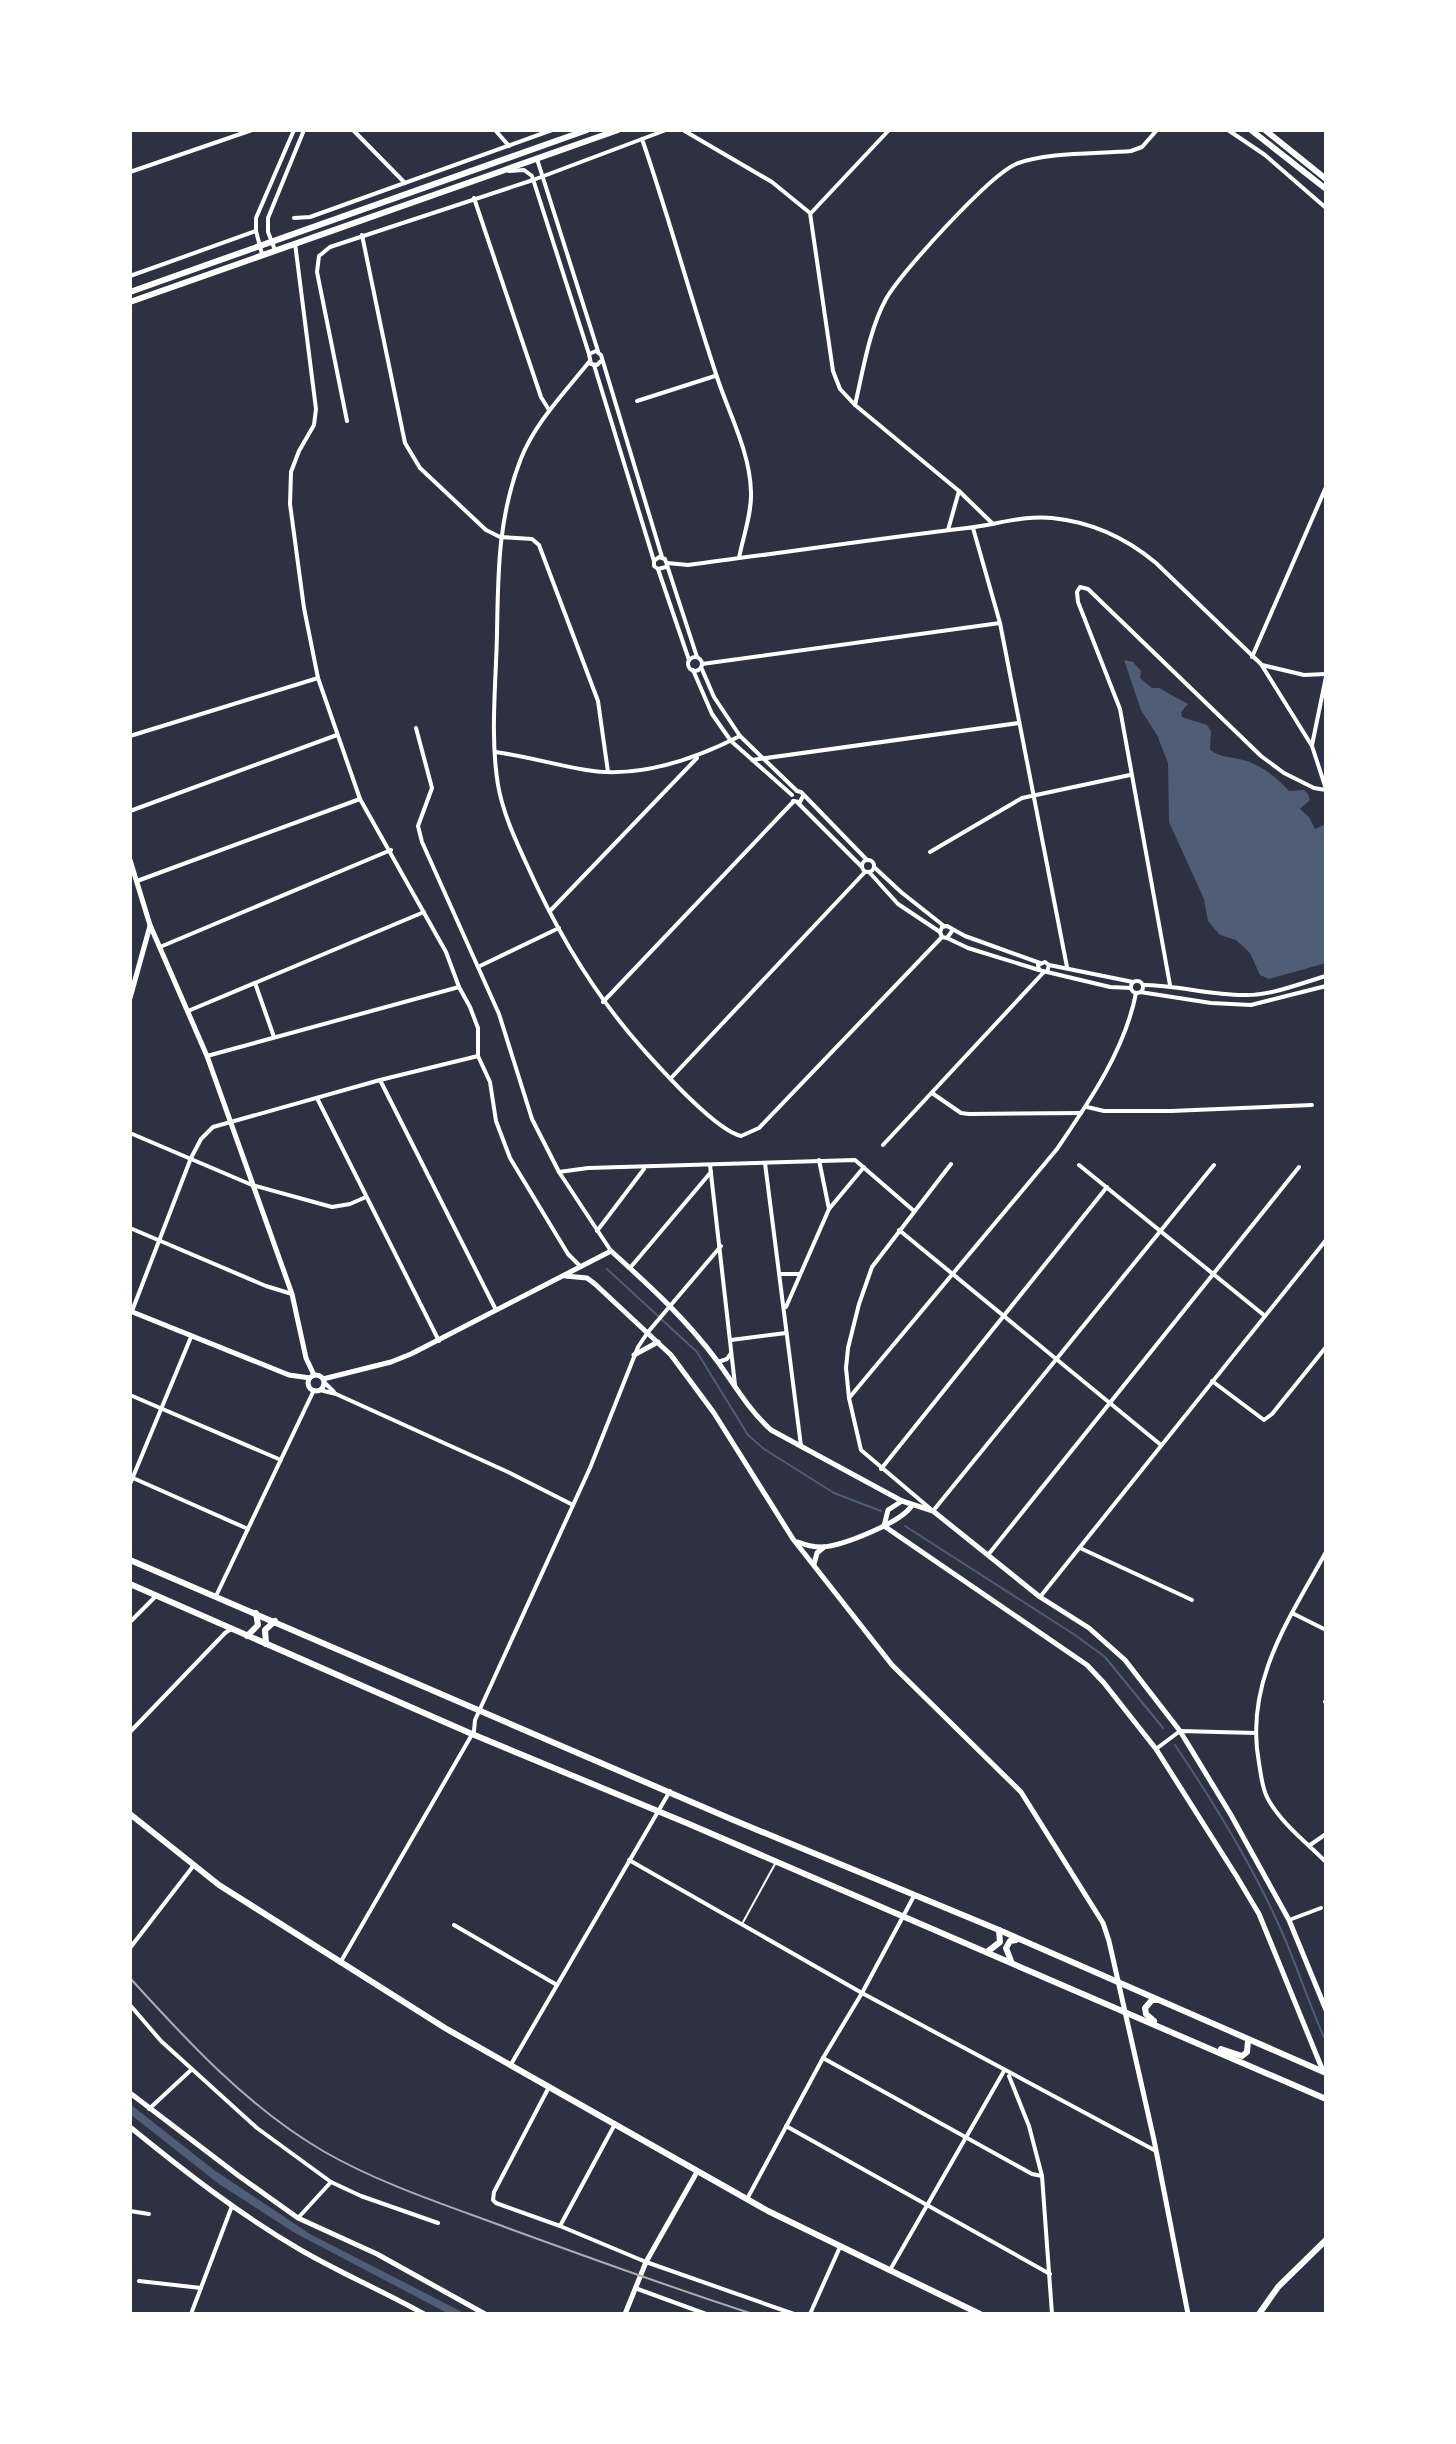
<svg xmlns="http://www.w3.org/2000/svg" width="1456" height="2444" viewBox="0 0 1456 2444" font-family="'Roboto Condensed',sans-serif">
<rect width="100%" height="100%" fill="#2d3142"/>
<g fill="#4f5d75">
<path d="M1124,660L1133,662L1141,671L1140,678L1152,688H1159L1188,704L1181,712L1182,717L1207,725L1211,731L1210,750C1221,758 1234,757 1247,761C1264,767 1277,778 1289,791L1304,790L1308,794L1310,800L1300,809L1309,817L1315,829L1326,824V963L1269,979L1260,975L1250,953L1236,940L1220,935L1208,921L1204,899L1169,822L1168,763L1157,735L1141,710Z"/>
<path d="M130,2104L214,2170L310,2234L466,2314H449L295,2233L219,2184L130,2114Z"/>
</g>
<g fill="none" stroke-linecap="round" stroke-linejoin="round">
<g stroke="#4f5d75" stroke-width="2">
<path d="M607,1269L697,1352L748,1435L764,1449L834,1493L881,1511"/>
<path d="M905,1526L1075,1635L1105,1657L1163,1728"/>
<path d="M1175,1745C1217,1807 1256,1871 1285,1939C1299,1973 1311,2008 1326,2042"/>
</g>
<path stroke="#fff" stroke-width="2" d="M742,1924L775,1864"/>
<g stroke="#fff" stroke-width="4">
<path d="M353,130L405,183"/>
<path d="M495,130L509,146"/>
<path d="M683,130L772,182L810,213L833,371L840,389L855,405L959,491L992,523"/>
<path d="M1228,130L1265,155L1326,208"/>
<path d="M642,139C669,217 690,296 716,374C728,412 750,451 751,492C752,513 743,537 739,558"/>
<path d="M537,159L598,351"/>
<path d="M509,171L524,170L532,176L589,354"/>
<path d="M130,172L252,130"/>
<path d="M474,198L541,397L549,410"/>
<path d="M811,213L889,130"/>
<path d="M294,218L310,217L552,130"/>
<path d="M362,235L405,443L420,468L486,530L500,537L532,539L539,545L598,701L608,772"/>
<path d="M295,243L316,409L314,425L299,451L291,472L290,504L304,608L318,678L360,799L446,952L459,987L470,1007L478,1028V1056L490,1082L496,1121L510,1158L568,1254L581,1267"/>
<path d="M275,250L268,232V218L304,130"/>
<path d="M262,254L256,231V218L294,130"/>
<path d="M130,276L256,231"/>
<path d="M601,361L597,365L591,364L589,354L596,351L601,355L662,557"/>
<path d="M589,362C564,393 534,424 520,461C498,519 498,573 497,634C496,683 490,736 498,785C503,813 515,839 527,865C557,932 593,993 642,1048C661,1069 715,1130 741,1136L759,1128L942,937"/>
<path d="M594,365L654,561"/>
<path d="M637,401L715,376"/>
<path d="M855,405C863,371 869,330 886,299C901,272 990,175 1016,164C1046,152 1099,154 1131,151L1142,147L1157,130"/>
<path d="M347,421L317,272L319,256L330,247L533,180L666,130"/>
<path d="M973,528L1000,623L1067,967"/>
<path d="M948,530L959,491"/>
<path d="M667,563L688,565C781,553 874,539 967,528C995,525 1023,515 1052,518C1092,522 1125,537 1156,563L1261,664L1312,746L1326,789"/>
<path d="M666,567L658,569L654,566V561L659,557L665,559L697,657"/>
<path d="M658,569L689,660"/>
<path d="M1252,657L1326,487"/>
<circle cx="695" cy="664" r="7"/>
<path d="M702,664L1000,623"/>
<path d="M1262,665L1304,675L1326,674"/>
<path d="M701,667L714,697L740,736L797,791"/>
<path d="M693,670L712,714L731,741L792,795"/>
<path d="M416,728L432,788L418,826L422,842L499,1014L532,1119L559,1172L611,1251"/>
<path d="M130,736L318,678"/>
<path d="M1312,745L1326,677"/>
<path d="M495,752C526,756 555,765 586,770C639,779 693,760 740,736"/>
<path d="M752,760L1019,723"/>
<path d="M797,791L801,792L867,860"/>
<path d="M793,801L800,802L803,796"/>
<path d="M798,803L861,866"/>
<path d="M130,811L337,735"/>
<path d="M930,852L1022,798L1130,775"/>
<circle cx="868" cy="866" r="6"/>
<path d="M874,867L901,892L944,926"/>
<path d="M869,872L898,904L940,932"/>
<path d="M137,881L360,799"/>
<path d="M550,911L697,758"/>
<path d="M952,931L947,938L942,937L940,932L942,927L947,926L965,936L1040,963"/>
<path d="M947,938L968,948L1039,970"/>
<path d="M160,947L391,850"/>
<path d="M1049,965L1047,972L1039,970L1038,965L1045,962L1049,965L1133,982"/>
<path d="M480,966L559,928"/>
<path d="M1047,972L1110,987L1131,988"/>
<circle cx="1137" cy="987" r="6"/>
<path d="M255,983L274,1037"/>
<path d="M1143,985C1178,985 1212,996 1247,995C1273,995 1301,983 1326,976"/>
<path d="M1170,985L1120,709L1078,602L1077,592L1080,587L1088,589L1261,756L1284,773L1314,788L1326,790"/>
<path d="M1140,992L1211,1003L1251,1005L1326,986"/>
<path d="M603,1002L794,801"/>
<path d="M188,1011L424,912"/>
<path d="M207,1056L459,987"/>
<path d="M672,1077L865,872"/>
<path d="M380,1080L496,1310"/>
<path d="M932,1093L961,1113L969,1114L1081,1113"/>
<path d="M317,1098L439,1341"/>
<path d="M1087,1107L1104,1111H1171L1312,1105"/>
<path d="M130,1133L252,1185L332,1207L350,1204L366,1197"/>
<path d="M883,1145L1043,973"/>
<path d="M819,1160L829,1209"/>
<path d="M765,1163L801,1446"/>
<path d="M951,1164L872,1267L859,1304L848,1348L846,1368L849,1398L861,1450L933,1511L1214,1165"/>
<path d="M710,1165L735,1385"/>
<path d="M1079,1165L1265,1316"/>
<path d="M559,1172L588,1168L855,1160L914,1211"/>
<path d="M130,1228L266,1286L292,1294"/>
<path d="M899,1230L1161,1445"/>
<path d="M597,1231L644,1169"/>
<path d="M630,1268L711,1172"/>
<path d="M780,1274H800"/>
<path d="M786,1307L829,1209L864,1167"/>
<path d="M132,1311L191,1158L201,1139L213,1127L380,1080L478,1056"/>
<path d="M731,1340L786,1333"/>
<path d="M718,1362L727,1359L731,1353"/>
<path d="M1212,1381L1264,1420L1272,1414L1326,1347"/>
<path d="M324,1382L334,1392"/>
<path d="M320,1390L336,1394L508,1472L573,1505"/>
<path d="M130,1395L281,1460"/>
<path d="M849,1398L1057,1149C1089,1102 1125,1050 1136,993"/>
<path d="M881,1469L1107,1187"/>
<path d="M133,1478L248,1529"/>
<path d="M130,1484L191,1337"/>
<path d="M1080,1548L1192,1600"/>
<path d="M1326,1552C1289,1619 1244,1683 1259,1763C1261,1774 1262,1789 1268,1799C1281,1823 1307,1843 1326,1862"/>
<path d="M988,1555L1299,1167"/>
<path d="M216,1596L314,1390"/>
<path d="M1040,1597L1326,1240"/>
<path d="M1292,1613L1326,1630"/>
<path d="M130,1622L156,1596"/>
<path d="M1325,1702L1326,1700"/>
<path d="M130,1732L225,1633L231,1629"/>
<path d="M1156,1749L1180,1731L1256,1733"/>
<path d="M1310,1845L1326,1834"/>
<path d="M629,1860L862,1993L1156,2151"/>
<path d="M1289,1920L1321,1908"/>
<path d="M454,1925L557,1985"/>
<path d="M130,1948L194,1865"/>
<path d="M340,1963L474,1731L475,1720L590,1468L638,1347L648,1332L721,1246"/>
<path d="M130,2005L161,2041L257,2128L331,2182L361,2196L438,2223"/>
<path d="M823,2058L1032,2174L1042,2176"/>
<path d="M510,2066L670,1791"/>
<path d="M1009,2076L1029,2126L1042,2176L1052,2314"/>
<path d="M549,2087L494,2192L493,2200L496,2203L560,2226L646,2262L794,2314"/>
<path d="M149,2109L191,2070"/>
<path d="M786,2126L1050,2274"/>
<path d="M747,2199L823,2058L862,1993L914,1896"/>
<path d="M130,2211L149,2214"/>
<path d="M298,2218L331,2182"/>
<path d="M560,2226L615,2124"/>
<path d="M890,2270L1004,2071"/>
<path d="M139,2281L201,2288"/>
<path d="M635,2288L706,2314"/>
<path d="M191,2314L232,2206"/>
<path d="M810,2314L840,2247"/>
</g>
<g stroke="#fff" stroke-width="5">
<path d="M130,860L150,925L207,1056L292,1294L306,1358L314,1375"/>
<path d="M130,998L150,926"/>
<path d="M565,1276L587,1278L595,1284L671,1355L714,1413L793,1539L892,1665L1021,1792L1103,1923L1109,1941L1154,2140L1188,2314"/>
<path d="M130,1311L289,1375L310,1378"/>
<path d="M634,1355L658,1342"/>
<circle cx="316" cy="1383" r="8"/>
<path d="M323,1379L391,1362L411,1354L611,1251C651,1287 686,1319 718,1362C735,1386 749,1410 771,1430L902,1501L933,1511L1040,1597L1089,1628L1125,1660L1180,1731L1231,1815L1289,1920L1326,2010"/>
<path d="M902,1501L888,1510L884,1526L1087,1665L1104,1683L1156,1749L1237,1877L1259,1914L1323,2071"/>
<path d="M798,1542C805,1545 814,1547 822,1547C842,1546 903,1522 912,1505"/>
<path d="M814,1564L817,1553L824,1547"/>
<path d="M130,2093L239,2176L298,2218L377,2254L485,2314"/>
<path d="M130,2127C184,2171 239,2214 299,2249C340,2273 383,2291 424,2314"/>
<path d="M625,2314L646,2262L697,2172"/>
</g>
<g stroke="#fff" stroke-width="6">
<path d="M1251,130L1326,189"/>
<path d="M1265,130L1326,179"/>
<path d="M130,292L587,130"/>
<path d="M130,302L618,130"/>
<path d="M130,1560L731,1819L999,1930L1326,2073"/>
<path d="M130,1584L472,1734L689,1824L1326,2099"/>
<path d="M247,1636L258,1625L256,1613"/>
<path d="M266,1644L265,1630L275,1621"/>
<path d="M130,1814L219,1885L445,2028L768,2211L980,2314"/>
<path d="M987,1952L1000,1942L999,1930"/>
<path d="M1011,1961L1006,1948L1010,1941L1016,1940"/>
<path d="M1154,2021L1146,2014L1145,2008L1152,2000H1157"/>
<path d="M1221,2049L1242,2056L1247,2052L1248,2041"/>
<path d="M1259,2314L1278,2287L1326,2240"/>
</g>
<path stroke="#abadb3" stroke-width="2" d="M130,1978C188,2042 248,2107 323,2151C382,2185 449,2206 513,2230C593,2259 672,2288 753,2314"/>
</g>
<rect width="1456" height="2444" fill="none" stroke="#ffffff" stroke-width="264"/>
</svg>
